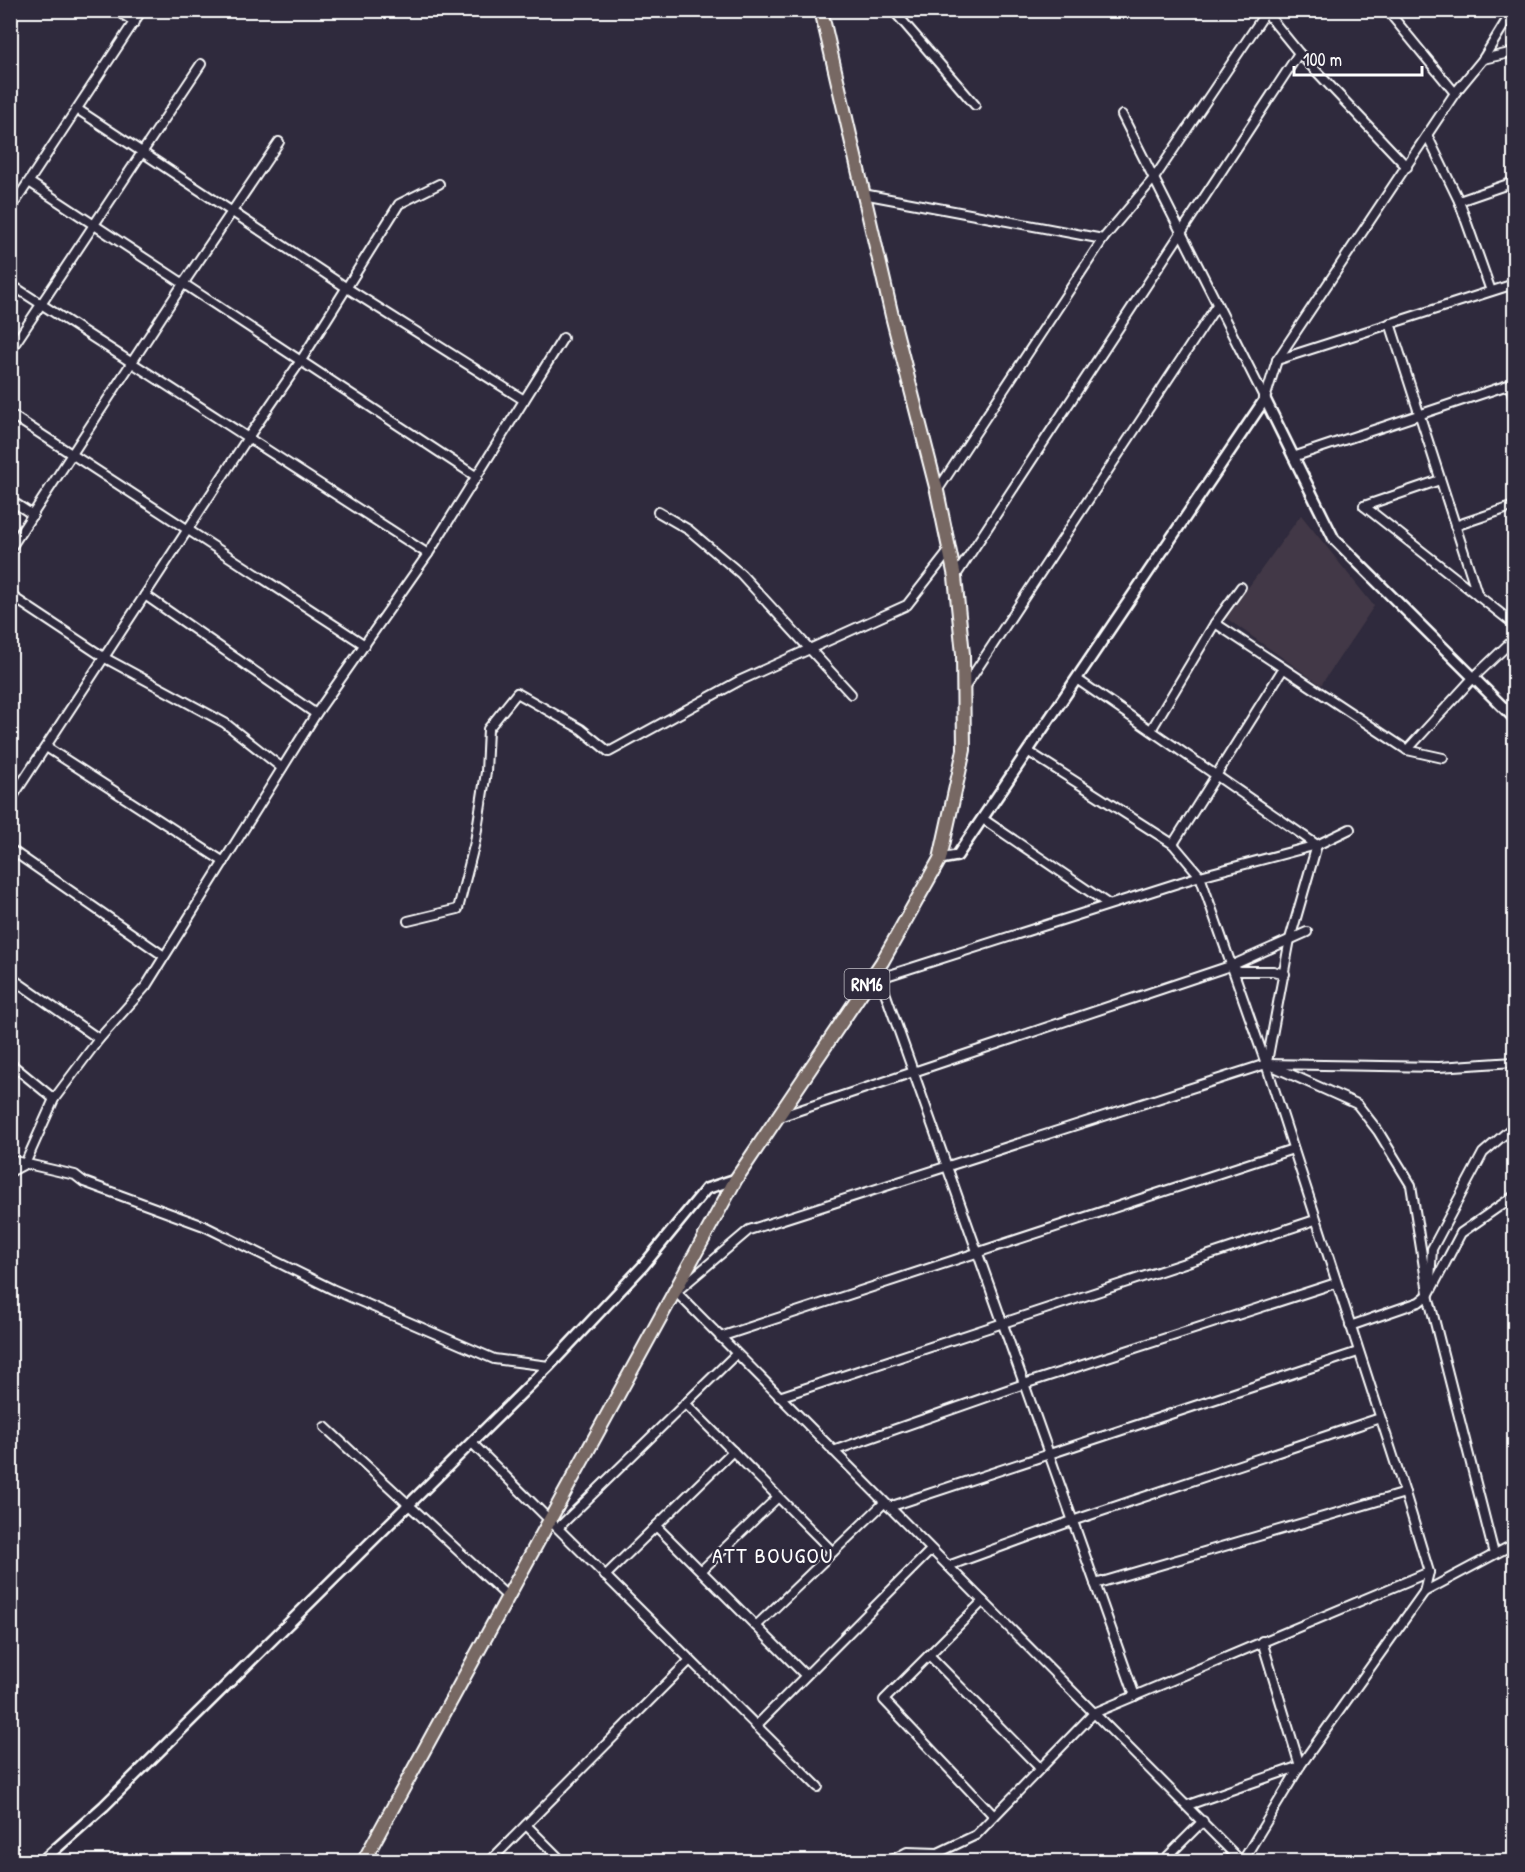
<svg xmlns="http://www.w3.org/2000/svg" width="1525" height="1872" viewBox="0 0 1525 1872" font-family="'Patrick Hand',sans-serif">
<rect width="100%" height="100%" fill="#2f2a3d"/>
<filter id="ink" filterUnits="userSpaceOnUse"><feTurbulence type="fractalNoise" baseFrequency=".0167" numOctaves="2"/><feDisplacementMap in="SourceGraphic" scale="12" xChannelSelector="R" yChannelSelector="G"/><feConvolveMatrix kernelMatrix="1 2 1 2 8 2 1 2 1" color-interpolation-filters="sRGB"/></filter>
<g filter="url(#ink)">
<path fill="#423946" d="M1301,515L1374,606L1321,685L1226,618Z"/>
<g fill="none" stroke-linecap="round" stroke-linejoin="round">
<defs>
<g id="minor">
<path d="M116,10L135,22"/>
<path d="M893,10L975,105"/>
<path d="M1264,10L1299,53L1407,167"/>
<path d="M1387,10L1455,93"/>
<path d="M1483,59L1514,52"/>
<path d="M77,109L347,288L524,400"/>
<path d="M1122,115L1265,399"/>
<path d="M1428,137L1459,201L1491,291"/>
<path d="M29,182L477,477"/>
<path d="M863,194L1103,239"/>
<path d="M1459,201L1514,182"/>
<path d="M10,210L142,10"/>
<path d="M10,284L428,554"/>
<path d="M1390,323L1478,596"/>
<path d="M10,351L201,64"/>
<path d="M1277,360L1514,284"/>
<path d="M1510,385L1514,400"/>
<path d="M1265,399L1277,360L1455,93L1483,59L1513,10"/>
<path d="M10,414L365,645"/>
<path d="M1293,457L1514,383"/>
<path d="M937,491L1103,239L1155,177L1266,12"/>
<path d="M10,500L33,515"/>
<path d="M1364,506L1514,624"/>
<path d="M1364,506L1440,480"/>
<path d="M658,512L689,530L741,574L851,694"/>
<path d="M1455,526L1514,506"/>
<path d="M10,549L183,284L279,142"/>
<path d="M955,577L1299,53"/>
<path d="M10,595L105,658L225,723L282,768"/>
<path d="M145,595L316,714"/>
<path d="M1215,623L1407,750"/>
<path d="M1078,680L1317,845L1290,939L1267,1062"/>
<path d="M965,687L1217,305"/>
<path d="M1151,730L1215,623L1241,587"/>
<path d="M46,747L224,862"/>
<path d="M1029,752L1173,844L1200,876L1266,1064L1405,1493L1429,1572L1424,1592"/>
<path d="M1443,758L1407,750L1474,677L1514,639"/>
<path d="M10,801L247,439L300,362L399,204L439,184"/>
<path d="M983,819L1108,904"/>
<path d="M1173,844L1283,669"/>
<path d="M10,849L164,956"/>
<path d="M408,921L458,909L475,842L486,772L488,729L517,693L581,729L609,752L739,681L907,605L950,550"/>
<path d="M1235,971H1273L1285,974"/>
<path d="M10,977L99,1039"/>
<path d="M880,978L1135,1696"/>
<path d="M877,979L1200,876L1317,845L1350,829"/>
<path d="M10,1063L54,1099"/>
<path d="M1270,1065L1357,1104L1378,1131L1411,1185L1429,1299L1494,1554"/>
<path d="M779,1117L1233,965L1307,932"/>
<path d="M10,1160L75,1175L84,1182L204,1226L332,1289L494,1359L549,1366"/>
<path d="M10,1172L25,1164L54,1099L99,1039L146,986L316,714L428,554L563,338"/>
<path d="M1430,1281L1432,1249L1483,1153L1514,1126"/>
<path d="M1350,1326L1419,1302L1429,1294L1461,1233L1514,1196"/>
<path d="M720,1337L1293,1149"/>
<path d="M779,1397L1315,1220"/>
<path d="M685,1403L833,1552"/>
<path d="M325,1427L508,1597"/>
<path d="M472,1443L818,1787"/>
<path d="M833,1451L1024,1384L1336,1283"/>
<path d="M889,1507L1358,1352"/>
<path d="M656,1526L805,1675"/>
<path d="M558,1528L736,1354"/>
<path d="M948,1566L1072,1521L1380,1418"/>
<path d="M702,1570L778,1497"/>
<path d="M605,1576L733,1451"/>
<path d="M1095,1584L1405,1493"/>
<path d="M983,1601L884,1700L994,1816"/>
<path d="M756,1626L884,1503"/>
<path d="M929,1655L1040,1768"/>
<path d="M756,1726L931,1550"/>
<path d="M1188,1805L1300,1766L1262,1641"/>
<path d="M526,1825L563,1862"/>
<path d="M489,1862L690,1660"/>
<path d="M888,1862L907,1852L938,1853L976,1835L1094,1713L1429,1572"/>
<path d="M1162,1862L1203,1821"/>
<path d="M1242,1862L676,1292L749,1230L1266,1064L1439,1067L1514,1062"/>
<path d="M1242,1862L1300,1766L1424,1592L1514,1544"/>
</g>
<g id="tertiary">
<path d="M1265,399L1334,539L1514,718"/>
<path d="M940,859L957,856L1265,399"/>
<path d="M41,1862L104,1806L549,1366L643,1266L706,1189L736,1179"/>
</g>
<path id="primary" d="M363,1862L736,1179L882,962L940,859L964,750L963,654L955,577L937,491L892,316L821,10"/>
</defs>
<use href="#minor" stroke="#fff" stroke-width="12"/>
<use href="#tertiary" stroke="#fff" stroke-width="14"/>
<use href="#primary" stroke="#fff" stroke-width="16"/>
<use href="#minor" stroke="#2f2a3d" stroke-width="8"/>
<use href="#tertiary" stroke="#2f2a3d" stroke-width="9"/>
<use href="#primary" stroke="#776864" stroke-width="12"/>
</g>
</g>
<g text-anchor="middle" dominant-baseline="central" stroke-width="4.5" stroke-linejoin="round" paint-order="stroke">
<rect fill="#2f2a3d" stroke="#c1bfc5" stroke-width="1.5" x="844.5" y="969" width="45" height="30" rx="4.5"/>
<g font-size="18" font-weight="bold" fill="#fff">
<text x="867" y="984">RN16</text>
</g>
<g font-size="22" letter-spacing="1.5" fill="#fff" stroke="#2f2a3d">
<text x="773" y="1555">ATT BOUGOU</text>
</g>
</g>
<rect width="1525" height="1872" fill="none" stroke="#2f2a3d" stroke-width="36"/>
<rect x="18" y="18" width="1489" height="1836" fill="none" stroke="#fff" stroke-width="2" filter="url(#ink)"/>
<path d="M1294 66v9h128v-9" fill="none" stroke="#ffffff" stroke-width="3"/>
<text x="1303" y="66" font-size="18" fill="#ffffff" stroke="#2f2a3d" stroke-width="4.5" paint-order="stroke">100 m</text>
</svg>
